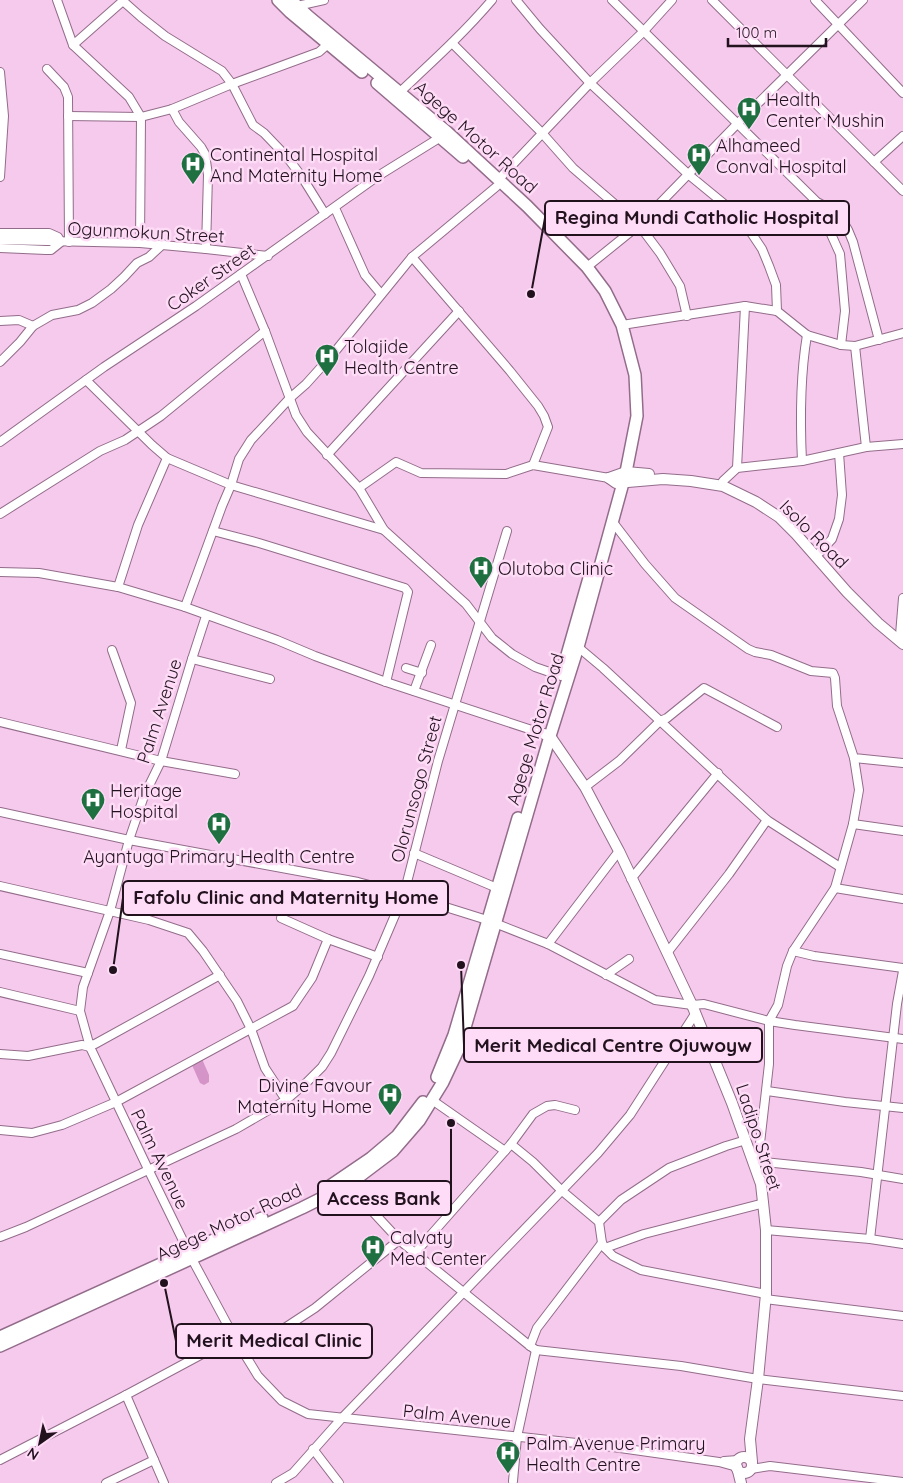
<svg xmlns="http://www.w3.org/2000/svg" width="903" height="1483" viewBox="0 0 903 1483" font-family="Quicksand,sans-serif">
<rect width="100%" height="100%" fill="#f6caec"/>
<path fill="#d494c7" d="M202,1059L209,1075V1082L204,1085L200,1083L192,1065Z"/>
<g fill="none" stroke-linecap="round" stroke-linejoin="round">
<defs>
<g id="minor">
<path d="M57,0L73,45L129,97L141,117L140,243"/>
<path d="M516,0L540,29L590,83L689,175L739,216L752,234L762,249L769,266L776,285L777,311"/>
<path d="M612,0L817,202L832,210L841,218L848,230L853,242L879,340"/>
<path d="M712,0L903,191"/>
<path d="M815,0L903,93"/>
<path d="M123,1L141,17L165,36L222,71L232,84L253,125L264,133L287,157L302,177L325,214"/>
<path d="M297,6L324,0"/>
<path d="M452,43L542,133L573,168L639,225L660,253L680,286L687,316"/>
<path d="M73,45L124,0"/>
<path d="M47,69L64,87L68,97L69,242"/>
<path d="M0,72L4,116L0,177"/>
<path d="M400,92C432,62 464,33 492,0"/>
<path d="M172,109L179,122L201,147L205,154L208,175L206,249"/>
<path d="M68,116L141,117L172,109L232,84L319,52L328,44"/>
<path d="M874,162L903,136"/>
<path d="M498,180L590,83L643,32L672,0"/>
<path d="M817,203L840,254L845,311L841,345"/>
<path d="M335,208L365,275L381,294"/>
<path d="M0,233H49L58,237L61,242L51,250H46L0,248"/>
<path d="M0,240L140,243L206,249L268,256"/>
<path d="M412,257L510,371L538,406L544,416L548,427L533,465"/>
<path d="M587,267L639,225L738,123L863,0"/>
<path d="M241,274L265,331L296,415L307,432L359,488L384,530L466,604L492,638L512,654L535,667L561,676"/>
<path d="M0,321L19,320L33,326"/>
<path d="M622,325L745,306L777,311L807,335L841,345L855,346L903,333"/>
<path d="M855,346L866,447"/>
<path d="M0,362L20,342L33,326L52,315L78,310L92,303L111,289L124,277L137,263L149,257L163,244"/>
<path d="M86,380L152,445L167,458L231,485L384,530"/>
<path d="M0,442L104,367L196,306L378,176L444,135"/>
<path d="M327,455L459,311"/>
<path d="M802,461C800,419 800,377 807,335"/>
<path d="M737,468L745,306"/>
<path d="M723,481L737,468L802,461L866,447L903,444"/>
<path d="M359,488L396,462L421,473L506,474L533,465L609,478"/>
<path d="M0,514L100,451L125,440L161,416L265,331"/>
<path d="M612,521L645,564L675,598L748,649L755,652L771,655L811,671L833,673L835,678L837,706L854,758L903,763"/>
<path d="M213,531L259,543L405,588L408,592L386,682"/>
<path d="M820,552L832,539L839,519L842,495L839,453"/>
<path d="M0,572L39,573L118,587L185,607L277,640L315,656L386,682L544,734"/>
<path d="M118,587L138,525L167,458"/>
<path d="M185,607L222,506L231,485L239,459L251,440L290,398L306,384L333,354L412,257L496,187"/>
<path d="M206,616L192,659L161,761L144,796L129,840L110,911L83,987L80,1011L90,1047L148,1169L192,1259L234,1337L258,1376L282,1401L308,1414L613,1447L719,1462L737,1467"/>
<path d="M900,635L903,598"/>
<path d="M578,647L603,668L767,820L840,867"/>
<path d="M112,650L131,703L121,750"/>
<path d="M192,659L270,679"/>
<path d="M406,668L422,673"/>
<path d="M414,691L431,645"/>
<path d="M0,722L161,761L235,774"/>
<path d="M585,787L619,761L660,721L667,718L704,688L777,727"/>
<path d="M0,812L129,840L358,882L404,894L487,920L548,944L655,1000L692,1005L704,1004L769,1021L795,1025L903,1039"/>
<path d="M853,824L903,831"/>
<path d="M414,853L497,888"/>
<path d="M631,879L718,773"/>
<path d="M0,886L149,920L188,933L203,951L237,1001L251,1029L265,1068L286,1100"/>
<path d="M835,888L903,899"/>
<path d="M281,918L328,939L378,957"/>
<path d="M548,944L619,851"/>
<path d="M793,951L814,956L903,968"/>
<path d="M667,953L729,874L767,820"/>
<path d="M0,954L88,973"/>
<path d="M606,975L629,959"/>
<path d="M0,992L80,1011"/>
<path d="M89,1045L95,1044L220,975"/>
<path d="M0,1054L28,1056L82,1045L90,1047"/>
<path d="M767,1091L845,1102L903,1108"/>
<path d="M432,1100L505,1151"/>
<path d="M0,1130L32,1133L62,1125L116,1102L293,1006L312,978L328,939"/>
<path d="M511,1144L533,1162L561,1190L599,1222L602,1243L605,1248L613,1256L641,1270L766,1294"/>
<path d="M754,1161L861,1172L903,1179"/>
<path d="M758,1161L769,1064V1021L778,1005L787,966L793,951L835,888L853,824L859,790L854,758"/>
<path d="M348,1185L399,1240L530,1346L536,1350L681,1366L758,1379L903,1396"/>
<path d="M599,1222L621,1200L669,1168L726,1146L746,1140"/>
<path d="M766,1230L870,1239L903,1244"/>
<path d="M0,1237L26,1227L236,1129L286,1100L307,1082L322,1067L331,1053L369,976L404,894L438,761L507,531"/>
<path d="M870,1239L897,1004L903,971"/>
<path d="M605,1248L644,1234L764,1203"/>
<path d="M415,1253L511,1144L533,1114L547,1106L555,1105L575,1110"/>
<path d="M765,1299L903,1316"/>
<path d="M530,1346L537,1328L602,1243"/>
<path d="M241,1349L280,1331L315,1308L399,1240"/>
<path d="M126,1395L164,1483"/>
<path d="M313,1449L339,1483"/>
<path d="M0,1460L126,1395L234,1337"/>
<path d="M724,1461L738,1460"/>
<path d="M751,1469L770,1466L903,1482"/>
<path d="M513,1481L517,1437L536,1350"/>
<path d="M106,1483L154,1460"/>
<path d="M276,1483L293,1473L341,1419L598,1153L630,1115L695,1014"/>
</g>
<g id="major">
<path d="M609,478L616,483L663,479L691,481L723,486L756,502L779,517L796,534L847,592L878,623L903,644"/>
<path d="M609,478L626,472L649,474"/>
<path d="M544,734L550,736L585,787L619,851L692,1005L732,1103L761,1184L766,1230V1294L758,1379L750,1439L752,1462"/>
<circle cx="744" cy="1465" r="8"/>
<path d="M737,1467L741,1483"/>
</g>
<g id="highway">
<path d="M278,0L290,12L362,72"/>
<path d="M377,83L463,157"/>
<path d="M563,669L589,578"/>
<path d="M437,1077L454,1035L518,818"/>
<path d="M324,1190L371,1158L397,1136L423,1102"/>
<path d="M0,1337L262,1218"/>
<path d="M0,1346L302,1208L348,1185L393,1151L419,1121L443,1082L459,1048L550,736L578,647L626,472L637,416L635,375L622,325L605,291L587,267L527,206L447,132L308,16L291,0"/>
</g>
</defs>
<use href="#minor" stroke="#936c8b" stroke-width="10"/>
<use href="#major" stroke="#936c8b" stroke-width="12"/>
<use href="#highway" stroke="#936c8b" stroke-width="14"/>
<use href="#minor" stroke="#fff" stroke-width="8"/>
<use href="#major" stroke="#fff" stroke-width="10"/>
<use href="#highway" stroke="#fff" stroke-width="11"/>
</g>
<defs>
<symbol id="hospital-pin" viewBox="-11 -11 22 30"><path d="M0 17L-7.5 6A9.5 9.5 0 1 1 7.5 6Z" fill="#1e7041" stroke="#fedbf6"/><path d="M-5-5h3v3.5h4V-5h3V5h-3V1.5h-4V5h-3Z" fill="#fff"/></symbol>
</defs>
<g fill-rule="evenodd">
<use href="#hospital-pin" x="735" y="95" width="28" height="38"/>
<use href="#hospital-pin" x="685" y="141" width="28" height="38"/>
<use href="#hospital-pin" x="179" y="150" width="28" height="38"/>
<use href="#hospital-pin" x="313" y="342" width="28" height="38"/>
<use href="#hospital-pin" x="467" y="554" width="28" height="38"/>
<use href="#hospital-pin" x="79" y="786" width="28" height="38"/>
<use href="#hospital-pin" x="205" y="810" width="28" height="38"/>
<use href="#hospital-pin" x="376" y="1081" width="28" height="38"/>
<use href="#hospital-pin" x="359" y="1233" width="28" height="38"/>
<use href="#hospital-pin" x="494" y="1439" width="28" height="38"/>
</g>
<g text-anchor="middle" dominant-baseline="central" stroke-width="5" stroke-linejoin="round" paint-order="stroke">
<g font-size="18" fill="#21121e" stroke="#fedbf6" text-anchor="start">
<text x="766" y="99">Health<tspan x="766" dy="21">Center Mushin</tspan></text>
<text x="716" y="145">Alhameed<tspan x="716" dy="21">Conval Hospital</tspan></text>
<text x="210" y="154">Continental Hospital<tspan x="210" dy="21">And Maternity Home</tspan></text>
<text x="344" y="346">Tolajide<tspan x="344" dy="21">Health Centre</tspan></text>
<text x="498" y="568">Olutoba Clinic</text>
<text x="110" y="790">Heritage<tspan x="110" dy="21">Hospital</tspan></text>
<text x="219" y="856" text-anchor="middle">Ayantuga Primary Health Centre</text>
<text x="372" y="1085" text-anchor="end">Divine Favour<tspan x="372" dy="21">Maternity Home</tspan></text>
<text x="390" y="1237">Calvaty<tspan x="390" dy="21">Med Center</tspan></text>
<text x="526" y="1443">Palm Avenue Primary<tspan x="526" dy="21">Health Centre</tspan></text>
</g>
<g font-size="18" fill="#21121e" stroke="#fedbf6">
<text transform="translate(476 137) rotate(42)">Agege Motor Road</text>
<text transform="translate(146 232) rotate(3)">Ogunmokun Street</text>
<text transform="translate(211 277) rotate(-35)">Coker Street</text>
<text transform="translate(814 534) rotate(45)">Isolo Road</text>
<text transform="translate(159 711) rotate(-72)">Palm Avenue</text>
<text transform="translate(535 729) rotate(-73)">Agege Motor Road</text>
<text transform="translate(416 789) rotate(-75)">Olorunsogo Street</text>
<text transform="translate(759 1137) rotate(72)">Ladipo Street</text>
<text transform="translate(160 1159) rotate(64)">Palm Avenue</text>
<text transform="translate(229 1222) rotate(-25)">Agege Motor Road</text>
<text transform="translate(457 1416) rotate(6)">Palm Avenue</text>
</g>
</g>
<path fill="none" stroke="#21121e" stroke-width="2" d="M531 294L545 218M113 970L123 898M461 965L464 1045M451 1123L451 1198M164 1283L176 1341"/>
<g fill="#21121e" stroke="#fedbf6" stroke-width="2">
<circle cx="531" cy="294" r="5"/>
<circle cx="113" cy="970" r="5"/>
<circle cx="461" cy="965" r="5"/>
<circle cx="451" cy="1123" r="5"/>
<circle cx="164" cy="1283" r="5"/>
</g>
<g fill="#fedbf6" stroke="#21121e" stroke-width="2">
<rect x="545" y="201" width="304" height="34" rx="5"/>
<rect x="123" y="881" width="325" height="34" rx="5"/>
<rect x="464" y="1028" width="298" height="34" rx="5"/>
<rect x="318" y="1181" width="133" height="34" rx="5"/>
<rect x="176" y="1324" width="196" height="34" rx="5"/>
</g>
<g font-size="19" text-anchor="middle" font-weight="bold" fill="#21121e">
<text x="697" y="224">Regina Mundi Catholic Hospital</text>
<text x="286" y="904">Fafolu Clinic and Maternity Home</text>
<text x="613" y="1052">Merit Medical Centre Ojuwoyw</text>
<text x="384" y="1205">Access Bank</text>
<text x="274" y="1347">Merit Medical Clinic</text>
</g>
<g transform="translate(40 1443) rotate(213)" stroke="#fedbf6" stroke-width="4" paint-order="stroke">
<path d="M0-4L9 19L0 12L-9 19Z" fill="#21121e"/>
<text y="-8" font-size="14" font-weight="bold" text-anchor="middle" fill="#21121e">N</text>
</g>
<path d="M728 38v8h98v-8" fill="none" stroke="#21121e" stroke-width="2.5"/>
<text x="736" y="38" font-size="15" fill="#21121e" stroke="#fedbf6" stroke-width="4" paint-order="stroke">100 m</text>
</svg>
